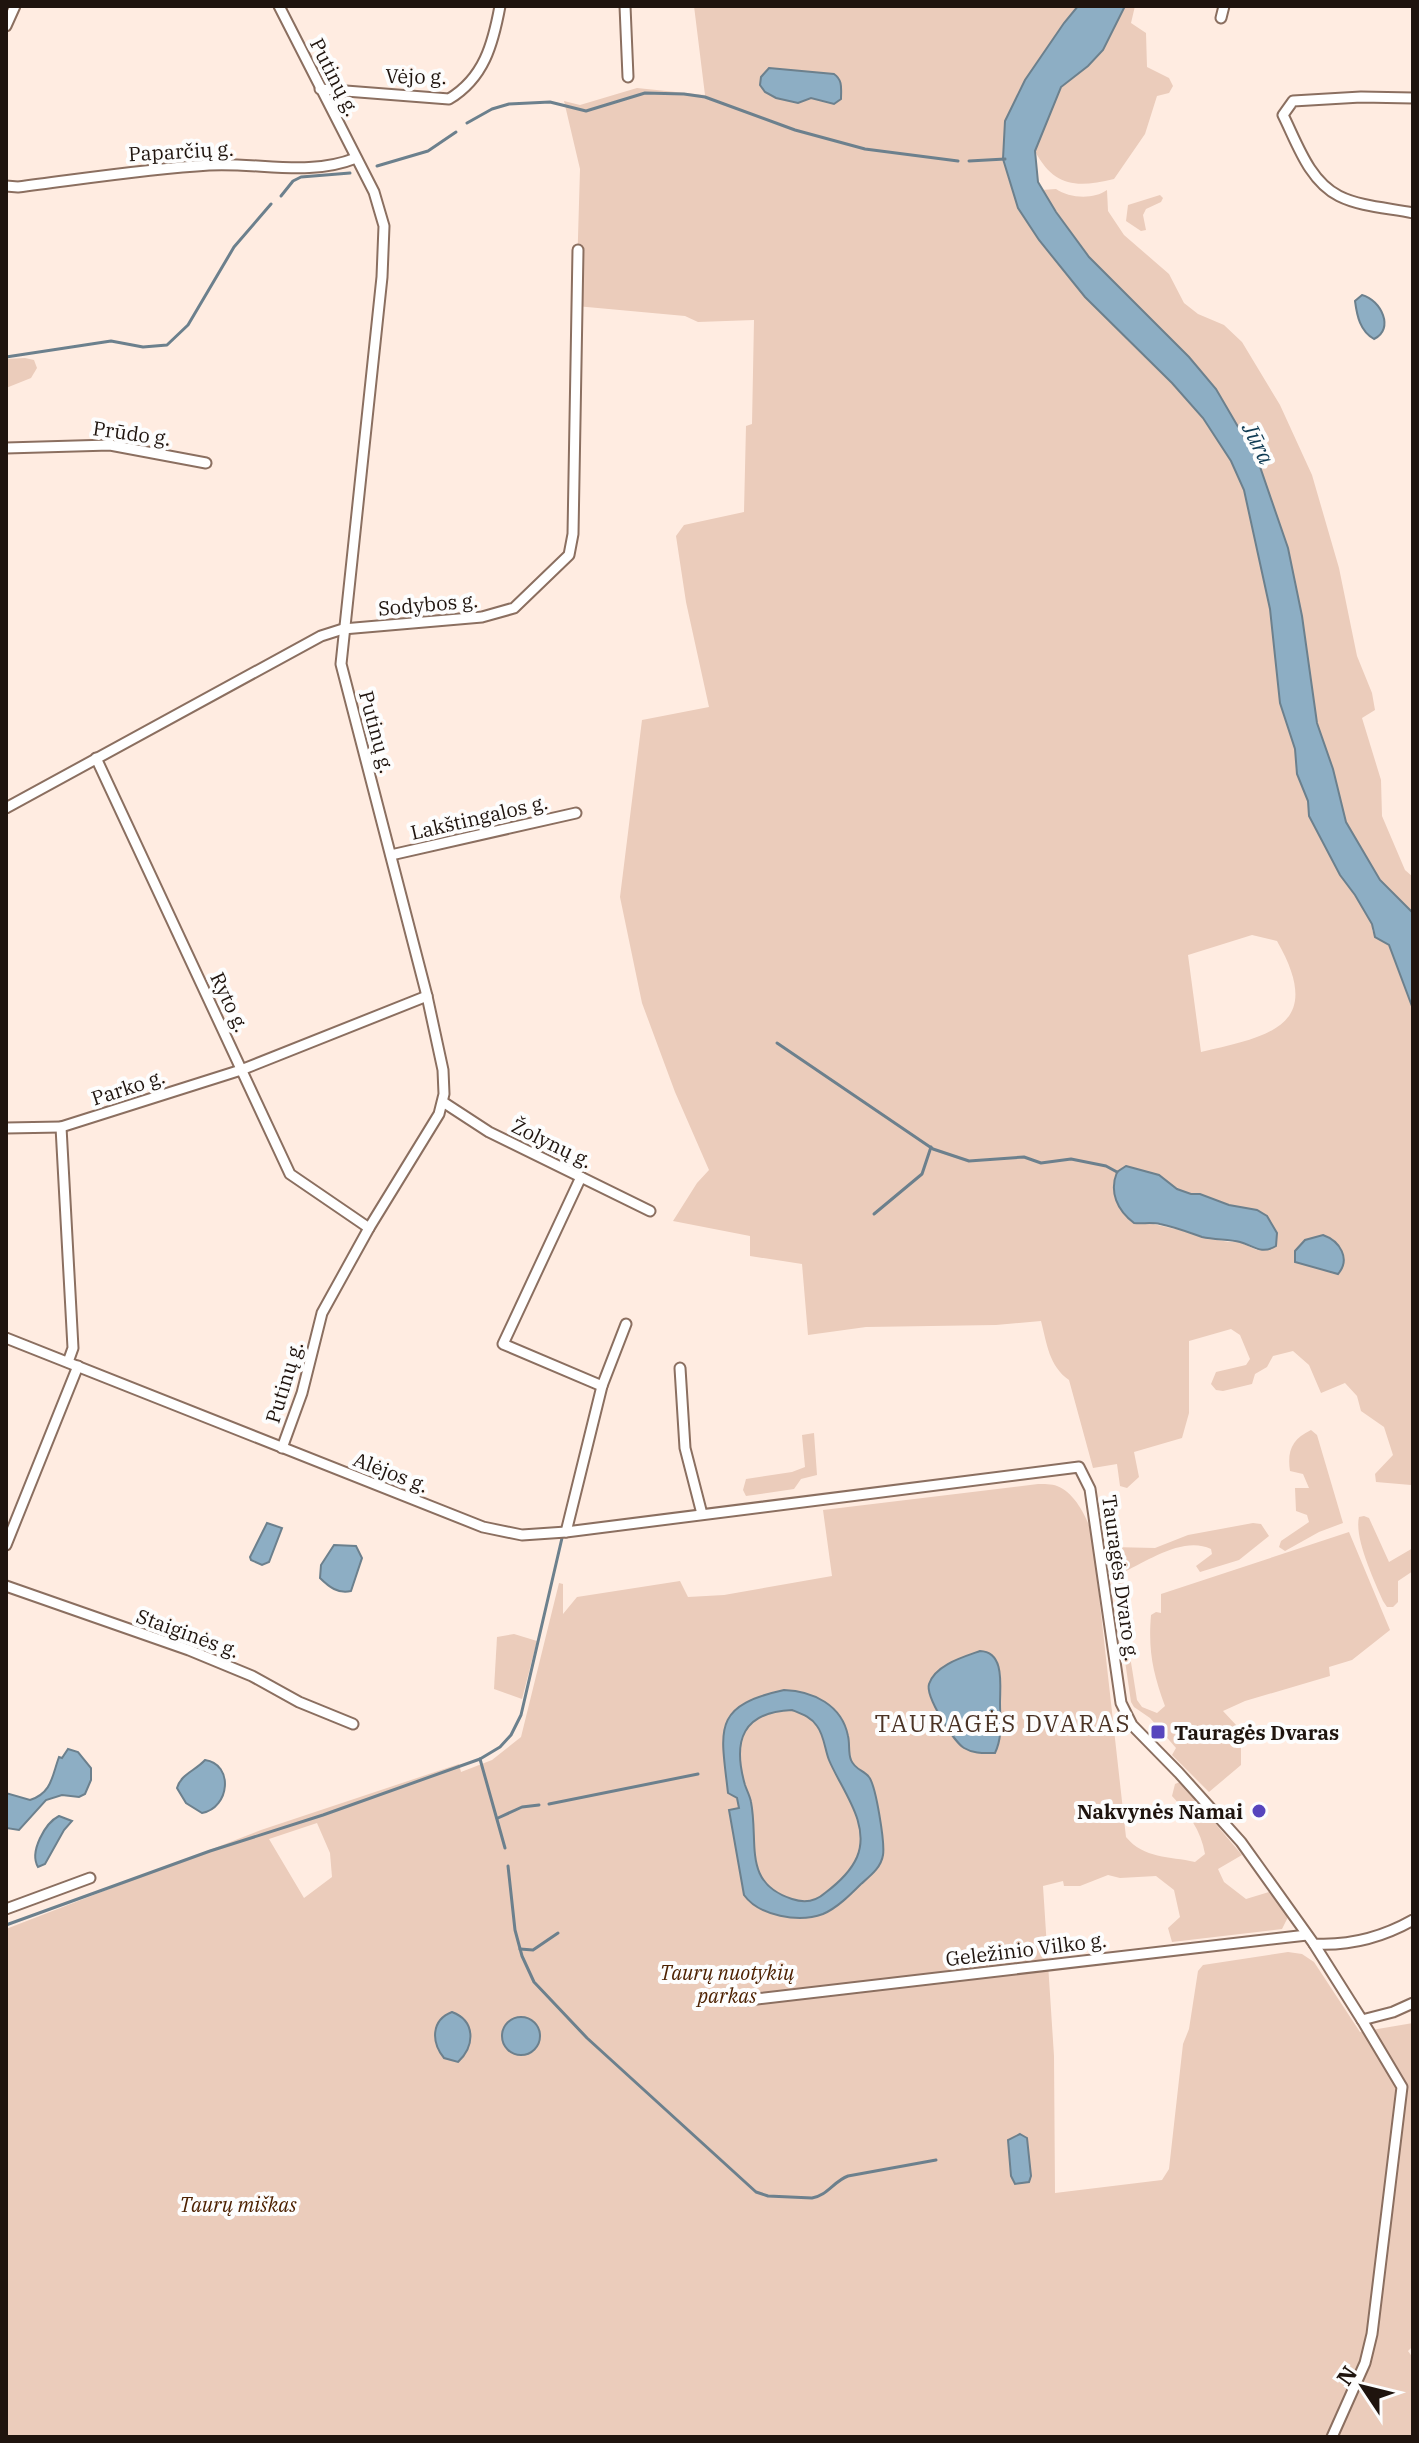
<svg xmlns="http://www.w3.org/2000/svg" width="1419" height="2443" viewBox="0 0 1419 2443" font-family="'IBM Plex Serif',serif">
<rect width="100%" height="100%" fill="#ffece1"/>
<g fill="#ebccbb" fill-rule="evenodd">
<path d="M694,6H1078L1064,23L1014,102L1007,174L1018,208L1039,240L1085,297L1172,383L1203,418L1231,461L1244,490L1270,609L1280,703L1295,749L1297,774L1308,801L1309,816L1340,875L1355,895L1372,924V931L1389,945L1413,1009V1482L1411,1485L1376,1482L1375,1474L1393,1455L1384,1427L1361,1411L1357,1396L1345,1383L1321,1393L1309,1365L1293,1351L1273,1356L1267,1367L1255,1374L1252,1384L1223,1391L1216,1390L1211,1384L1216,1372L1246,1365L1250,1359L1240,1335L1231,1329L1189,1341V1413L1182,1438L1134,1452L1139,1477L1127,1488L1120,1486L1117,1464L1093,1468L1069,1380C1049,1366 1047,1344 1041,1321L996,1325L866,1327L808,1335L802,1264L750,1256V1236L673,1221L697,1183L709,1170L675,1092L642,1003L620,897L642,720L709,707L686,602L676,536L684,525L744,512L746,426L752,424L754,320L698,322L685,316L576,306L580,169L564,101L580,105L637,88L705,95ZM769,68L834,74V104L811,98ZM1252,935L1277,941C1325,1025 1272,1036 1201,1052L1188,955ZM1126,1166L1159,1175L1177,1189L1191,1194H1200L1229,1205L1257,1210V1250L1237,1241L1229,1242L1201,1237L1182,1228L1175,1229L1127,1218C1115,1203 1110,1190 1117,1172Z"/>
<path d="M1125,6H1135L1131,23L1146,33L1147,67L1169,78L1173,86L1169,93L1157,96L1145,134L1114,179C1076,188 1054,187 1035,151L1038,142L1061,87L1103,50Z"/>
<path d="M1056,189C1069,198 1093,200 1107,190L1108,211L1124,235L1169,274L1184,303L1198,314L1224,325L1242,342L1280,405L1312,475L1339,568L1357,656L1372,693L1375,710L1362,718L1381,780L1382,816L1405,870L1413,877V913L1380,880L1346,822L1317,723L1302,616L1288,548L1258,461L1216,389L1189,357L1089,257L1041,190Z"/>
<path d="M1160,195L1163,198L1161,202L1146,209L1143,215L1146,230L1141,231L1126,221L1128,205Z"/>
<path d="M25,358L34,360L37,368L31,378L6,388V359Z"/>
<path d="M1311,1430L1317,1435L1343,1523L1319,1532L1285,1551L1279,1547L1281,1541L1309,1522L1307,1515L1296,1511L1295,1488H1309L1303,1474L1290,1471C1287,1451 1292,1439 1311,1430Z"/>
<path d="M814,1433L817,1475L801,1479L794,1489L746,1496L743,1490L746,1479L792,1472L805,1467L802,1435Z"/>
<path d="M1038,1484C1043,1484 1052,1484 1057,1486C1075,1493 1086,1516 1092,1533L1126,1837C1144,1859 1169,1856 1195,1862L1205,1854C1201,1830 1188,1813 1172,1796L1175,1784L1180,1782L1242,1855L1218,1869L1224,1882L1246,1899L1269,1892L1288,1917L1282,1929L1172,1942L1168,1928L1180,1917L1174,1890L1156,1876L1120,1878L1108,1875L1080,1886H1064L1063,1881L1043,1886L1054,2056L1055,2193L1162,2180L1169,2169L1183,2044L1189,2029L1198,1971L1203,1965L1288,1952L1302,1954L1314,1962L1360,2032L1413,2023V2346L1408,2351L1413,2358V2437H6V1929L261,1830L459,1764L461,1772L492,1760L521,1737L559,1583L563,1584V1614L577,1597L680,1581L688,1597L724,1595L832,1576L823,1510ZM317,1823L330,1853L332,1877L304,1898L269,1839Z"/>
<path d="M1364,1516L1369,1518L1389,1562L1413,1548V1571L1398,1581V1602L1393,1607H1387L1383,1601C1374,1580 1354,1538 1359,1517Z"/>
<path d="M1253,1523L1261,1524L1269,1536L1239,1560L1200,1572L1196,1566L1212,1554L1211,1549C1184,1536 1149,1560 1124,1572C1121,1615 1131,1658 1137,1700L1142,1707L1157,1713L1165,1706C1153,1673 1148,1651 1151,1615L1156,1612L1161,1613V1594L1349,1532L1390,1630L1352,1660L1329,1667L1330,1676L1245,1701L1223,1711L1251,1741L1241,1747V1765L1209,1792L1172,1755L1176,1748L1150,1718L1134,1707L1131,1702L1109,1551L1111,1547L1155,1548L1188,1535Z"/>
<path d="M514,1634L537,1641L522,1699L494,1689L497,1637Z"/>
</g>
<g fill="#8daec4" stroke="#6c808d" stroke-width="2" fill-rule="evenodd">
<path d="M1078,6H1125L1103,50L1088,66L1061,87L1035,151L1038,182L1056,212L1089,257L1189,357L1216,389L1258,461L1288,548L1302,616L1317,723L1333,769L1346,822L1380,880L1413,913V1009L1389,945L1375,937L1372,924L1355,895L1340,875L1309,816L1308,801L1297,774L1295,749L1280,703L1270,609L1244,490L1231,461L1203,418L1172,383L1085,297L1039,240L1018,208L1003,159L1005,121L1025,80L1064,23Z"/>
<path d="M769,68L834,74C843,80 841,89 841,99L834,104L811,98L798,103L776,98L765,92L760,85L761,77Z"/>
<path d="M1362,295C1381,300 1395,329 1374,339C1360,331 1357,316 1355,301Z"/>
<path d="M1126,1166L1159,1175L1177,1189L1191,1194H1200L1229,1205L1257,1210L1267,1216L1277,1233L1276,1246C1261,1255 1254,1246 1240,1242C1229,1239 1215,1240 1202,1237C1188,1232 1175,1227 1160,1224C1152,1222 1142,1224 1134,1223C1117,1210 1109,1192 1117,1172Z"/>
<path d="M1323,1235C1340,1241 1351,1259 1338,1274L1295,1262V1251L1305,1240Z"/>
<path d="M267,1523L282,1528L269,1562L262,1565L251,1560L250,1557Z"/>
<path d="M334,1545L356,1546L362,1558L351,1591C338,1594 329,1587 320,1578L321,1565Z"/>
<path d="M980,1651C1005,1652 1000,1685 1000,1703C1000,1720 1003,1736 995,1753C984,1753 974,1754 964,1748C954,1742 925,1696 929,1684C935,1665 963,1657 980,1651Z"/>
<path d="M784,1690C813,1691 842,1705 848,1736C850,1744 848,1753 851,1760C855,1770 864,1770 869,1777C876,1786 885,1843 883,1855C881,1868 870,1876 861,1884C850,1895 837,1908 823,1914C799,1923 759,1916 744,1895L729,1810L739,1808L737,1798L728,1793C721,1730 711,1706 784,1690ZM792,1710C802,1714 811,1717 817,1726C824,1735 825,1750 829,1760C841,1789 871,1824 857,1857C851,1871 837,1884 825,1893C815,1902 804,1903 792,1899C742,1883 759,1843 751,1802C750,1796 747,1791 745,1785C732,1740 743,1712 792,1710Z"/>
<path d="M68,1749L78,1752L91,1768V1780L85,1794L79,1797L62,1795L46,1800L19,1830L6,1828V1793L30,1800C52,1793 52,1776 59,1757L62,1758Z"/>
<path d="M205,1760C234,1764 230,1808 202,1813L186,1803L177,1788C181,1774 195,1771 205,1760Z"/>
<path d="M59,1816L72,1821L64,1830L45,1864L38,1867C29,1852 45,1823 59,1816Z"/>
<path d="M452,2012C476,2021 475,2046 458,2062L444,2058C431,2042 431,2020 452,2012Z"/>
<circle cx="521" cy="2036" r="19"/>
<path d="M1020,2134L1027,2138L1031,2176L1029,2182L1015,2184L1011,2176L1008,2140Z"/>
</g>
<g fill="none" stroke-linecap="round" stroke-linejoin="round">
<g stroke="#6c808d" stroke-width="3">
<path d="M467,123L492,109L509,104L550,102L586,111L645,93L684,94L705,97L795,130L865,149L958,161"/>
<path d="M969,161L1005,159"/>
<path d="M377,166L428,151L456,132"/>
<path d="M281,196L293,181L301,177L350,173"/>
<path d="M6,357L111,341L143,347L167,345L188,325L234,247L271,204"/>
<path d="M777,1043L933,1149L969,1161L1024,1157L1041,1163L1071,1159L1106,1166L1117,1172"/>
<path d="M874,1214L922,1174L931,1147"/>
<path d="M480,1759L505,1848"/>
<path d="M549,1804L698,1774"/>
<path d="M498,1818L522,1807L539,1805"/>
<path d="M508,1866L515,1930L522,1956L534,1982L587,2038L756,2192L768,2196L812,2198C827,2196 834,2181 848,2176L936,2160"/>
<path d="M6,1925L210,1851L323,1815L480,1759L500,1747L511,1735L521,1715L562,1538"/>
<path d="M520,1949L533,1950L558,1933"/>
</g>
<defs>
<g id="minor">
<path d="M279,6L374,192L384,226L382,277L341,664L427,996L443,1070L444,1094L439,1114L369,1228L322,1313L302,1393L282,1448"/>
<path d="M625,6L628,77"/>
<path d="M1221,18L1224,6"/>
<path d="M6,26L15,6"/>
<path d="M320,89L449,99C484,78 493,44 500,6"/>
<path d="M1413,98L1361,97L1293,101L1283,115C1297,143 1309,181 1339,196C1361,207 1390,208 1413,213"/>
<path d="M6,186L18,187C82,179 145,169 209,165C259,162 309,177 356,158"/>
<path d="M6,448L110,445L206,463"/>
<path d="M96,758L290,1174L369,1228"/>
<path d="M6,808L321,636L343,629L482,617L514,608L569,555L573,534L578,250"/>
<path d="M391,855L576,813"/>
<path d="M443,1102L489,1132L650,1211"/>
<path d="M6,1128L61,1127"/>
<path d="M581,1177L503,1344L602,1386"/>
<path d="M6,1338L483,1527L522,1535L566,1532L1079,1467L1090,1489L1121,1703L1132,1725L1179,1773L1241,1842L1314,1944C1350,1946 1381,1938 1413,1920"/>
<path d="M68,1362L73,1348L61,1127L241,1070L427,996"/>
<path d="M680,1368L685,1448L702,1514"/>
<path d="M566,1532L602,1386L626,1324"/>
<path d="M6,1545L78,1366"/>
<path d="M6,1586L189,1650L252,1676L299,1702L353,1724"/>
<path d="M6,1909L90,1878"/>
<path d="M1314,1944L1362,2020L1393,2012L1413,2003"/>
<path d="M748,2000L1307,1935"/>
<path d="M1332,2437L1365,2363L1372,2334L1402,2087L1362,2020"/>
</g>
</defs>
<use href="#minor" stroke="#8b6f60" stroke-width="13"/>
<use href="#minor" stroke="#fff" stroke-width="9"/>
</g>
<g fill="#5745bd" stroke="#fdfdfd" stroke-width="3">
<rect x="1150" y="1724" width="16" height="16" rx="4"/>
<circle cx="1259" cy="1811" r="8"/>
</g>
<g text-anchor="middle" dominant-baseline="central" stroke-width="8" stroke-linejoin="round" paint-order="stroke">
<g font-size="20" fill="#1f140e" stroke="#fdfdfd">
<text transform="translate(416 76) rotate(1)">Vėjo g.</text>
<text transform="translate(335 77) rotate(63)">Putinų g.</text>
<text transform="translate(181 151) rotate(-3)">Paparčių g.</text>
<text transform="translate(132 433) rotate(8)">Prūdo g.</text>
<text transform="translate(428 604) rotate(-5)">Sodybos g.</text>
<text transform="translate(377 732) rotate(75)">Putinų g.</text>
<text transform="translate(479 817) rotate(-13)">Lakštingalos g.</text>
<text transform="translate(230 1002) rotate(65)">Ryto g.</text>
<text transform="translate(128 1087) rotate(-18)">Parko g.</text>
<text transform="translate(552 1143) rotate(26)">Žolynų g.</text>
<text transform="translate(284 1382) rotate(-73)">Putinų g.</text>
<text transform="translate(391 1472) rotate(21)">Alėjos g.</text>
<text transform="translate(1121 1578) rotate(82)">Tauragės Dvaro g.</text>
<text transform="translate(188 1633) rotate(20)">Staiginės g.</text>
<text transform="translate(1026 1949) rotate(-7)">Geležinio Vilko g.</text>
</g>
<g font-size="20" font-weight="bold" fill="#1f140e" stroke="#fdfdfd" text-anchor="start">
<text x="1174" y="1732">Tauragės Dvaras</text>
<text x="1243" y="1811" text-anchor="end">Nakvynės Namai</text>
</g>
<g font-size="20" font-style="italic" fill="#4d2101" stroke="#fdfdfd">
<text x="727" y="1972">Taurų nuotykių<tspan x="727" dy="23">parkas</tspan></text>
<text x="238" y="2204">Taurų miškas</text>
</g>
<g font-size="22" font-style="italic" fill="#0f3b53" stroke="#fdfdfd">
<text transform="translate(1259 443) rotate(63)">Jūra</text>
</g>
<g font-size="24" letter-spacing="2" fill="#4b3325" stroke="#fdfdfd">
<text x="1003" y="1723">TAURAGĖS DVARAS</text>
</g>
</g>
<rect width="1419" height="2443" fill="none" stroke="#1f140e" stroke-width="16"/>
<g transform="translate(1363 2387) rotate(305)" stroke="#fdfdfd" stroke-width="6" paint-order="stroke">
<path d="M0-6L14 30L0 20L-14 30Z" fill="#1f140e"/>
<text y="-12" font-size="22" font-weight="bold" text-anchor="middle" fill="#1f140e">N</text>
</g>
</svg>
